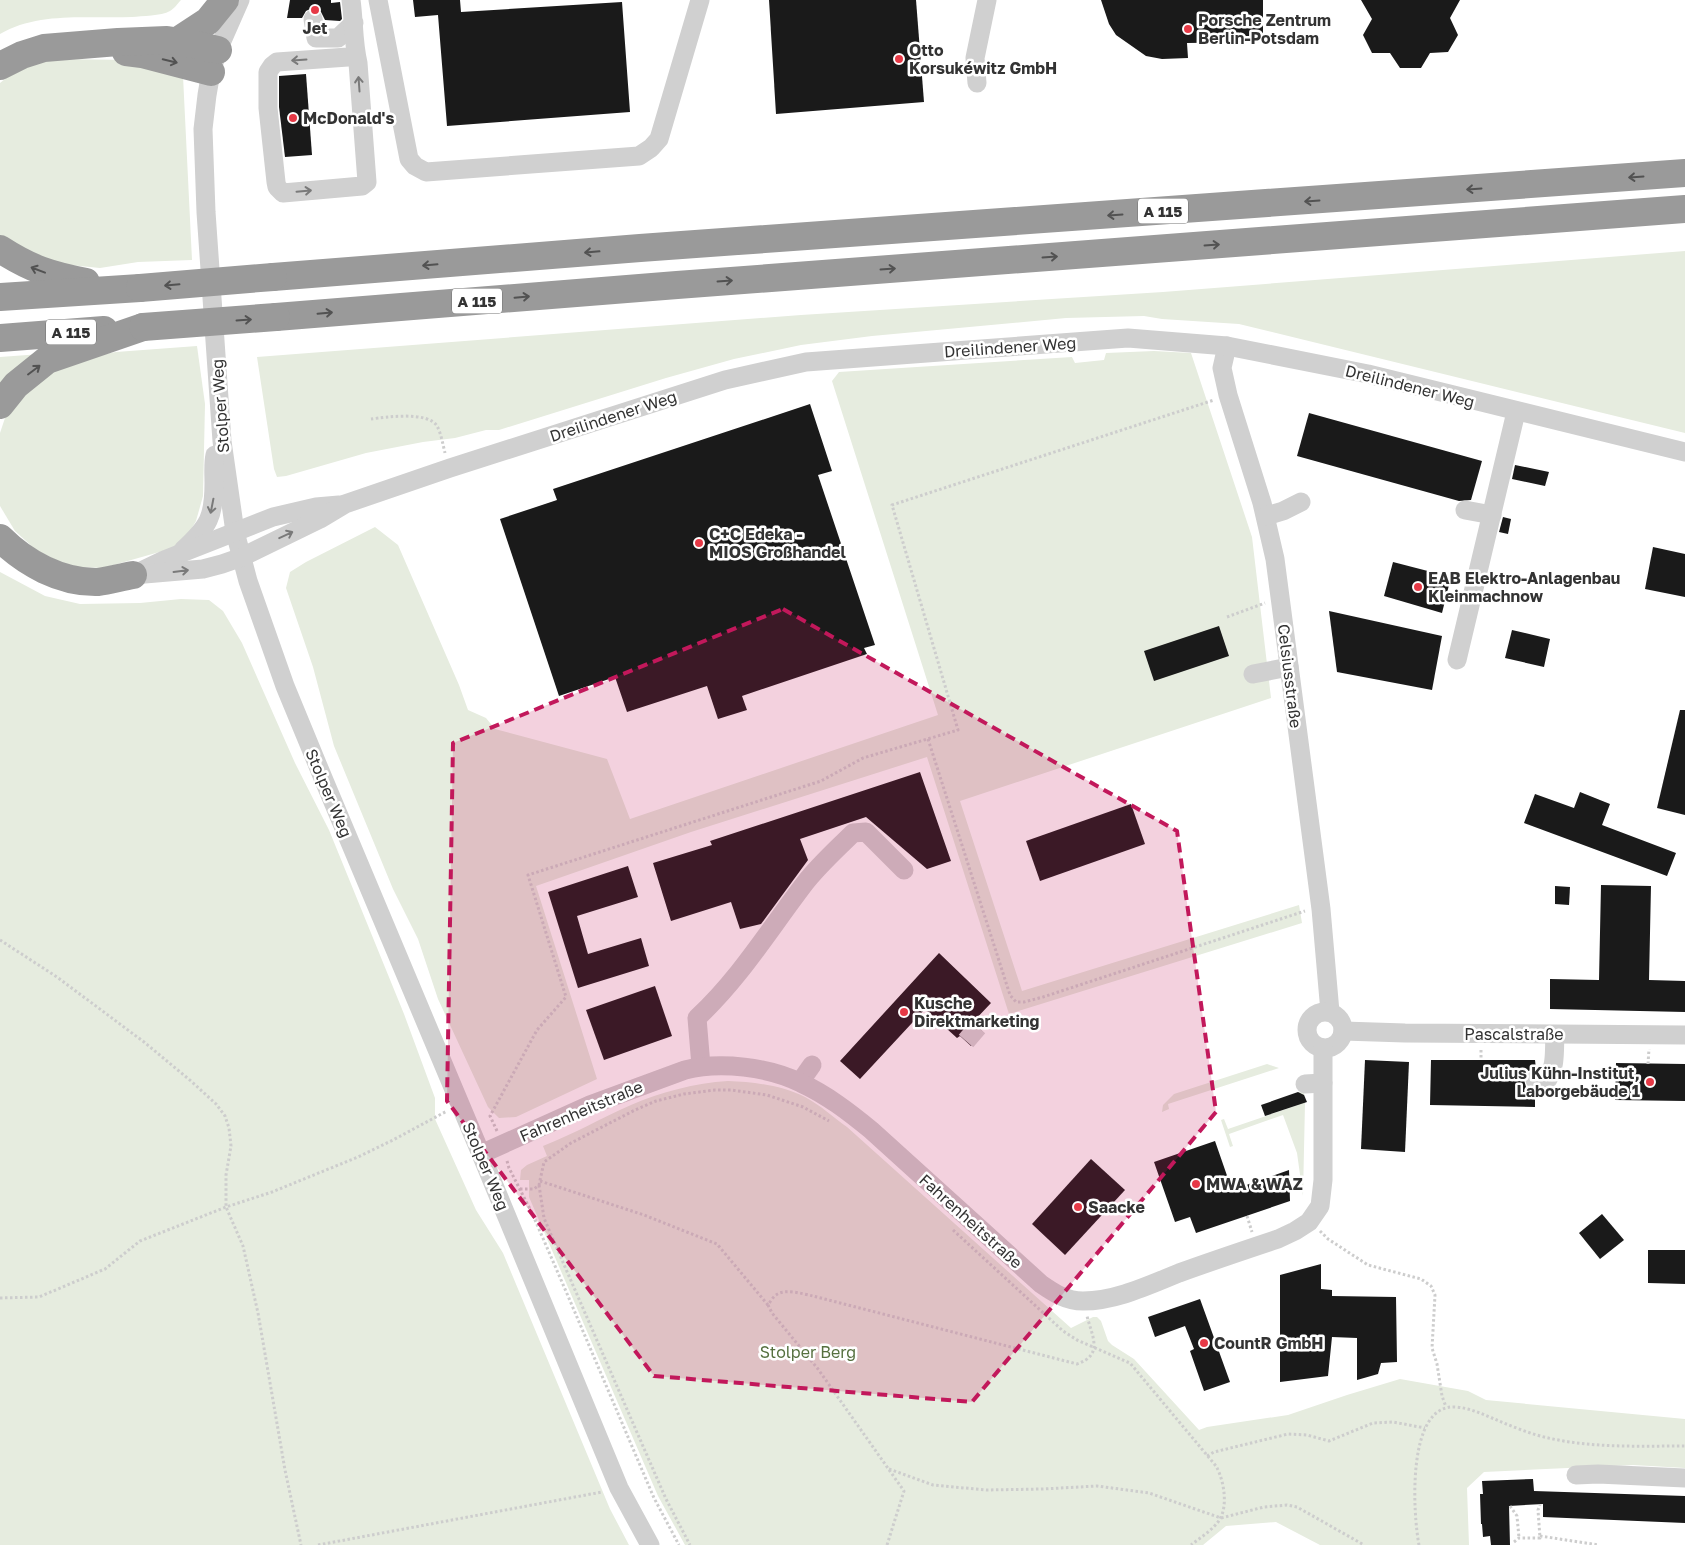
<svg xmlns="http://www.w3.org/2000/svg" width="1685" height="1545" viewBox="0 0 1685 1545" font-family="'Golos Text',sans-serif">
<rect width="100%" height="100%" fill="#fff"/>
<g fill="#e6ecdf">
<path d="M0,0H181C178,3 174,9 170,11C161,16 142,16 132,17C89,19 39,11 0,34Z"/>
<path d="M51,59L133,60L183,76L192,260L138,262L100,268L49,263L0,236V83L15,71Z"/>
<path d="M1685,251V433L1239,324L1162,319L1144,316L1066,318L872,336L801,345L734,359L666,378L499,430H486L455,438L423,442L366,453L286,476L277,477L274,469L257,357L801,315L1163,292Z"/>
<path d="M197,346L205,404L203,496L196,521L183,543L170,549L103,568L78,567L60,562L36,550L15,531L0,506V433L5,418L39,379L81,358L116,352Z"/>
<path d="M1154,351L1191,353L1252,537L1271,698L960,801L1022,991L1299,905L1302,923L1009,1014L927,757L691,832L536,886L597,1079L516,1117L499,1118L488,1107L438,999L418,939L393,889L334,746L313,667L286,588L290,572L306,562L375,527L398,545L459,685L468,710L486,718L495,729L607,759L630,819L938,715L832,381L839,372L1072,357L1075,363L1104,360L1106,353Z"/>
<path d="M41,354L0,398V357Z"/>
<path d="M0,572L45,596L80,604L140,603L181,599L209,600L223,611L242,643L295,763L329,830L404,1014L435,1098V1119L476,1210L503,1253L610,1509L629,1545H0Z"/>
<path d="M1267,1064L1279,1068L1168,1104L1169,1109L1162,1112L1163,1105L1174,1094Z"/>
<path d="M728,1081C753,1082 781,1085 805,1097C820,1105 833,1117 847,1127L1071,1328L1093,1317H1097L1101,1321L1108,1341L1112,1345L1134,1359L1199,1430L1207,1427L1288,1415L1347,1395L1400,1379L1468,1391L1486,1400L1685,1419V1468L1633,1465L1484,1472L1467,1488L1469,1545H1320L1276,1522L1226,1526L1203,1545H685L658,1496L529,1197V1180H520L521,1170L527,1165L547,1156L543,1146C574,1134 601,1118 631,1105C661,1092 695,1083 728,1081Z"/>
<path d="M1304,1090L1305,1103L1303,1196L1297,1153L1283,1115L1229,1134L1233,1146L1230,1147L1221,1120L1224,1119L1228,1129L1298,1105L1299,1092Z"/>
</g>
<g fill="#1a1a1a">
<path d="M290,0H331V3L340,2L342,19L340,21L325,20L321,12L317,8H312L306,11L302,18H287Z"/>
<path d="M413,0H460L461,12L622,2L630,112L447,126L438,15L415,17Z"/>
<path d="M769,0H916L924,102L776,114Z"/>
<path d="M1101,0H1263V42L1187,43L1188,58L1162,59L1146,56L1116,35L1109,24Z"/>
<path d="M1361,0H1460L1450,18L1458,35L1448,52L1430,53L1421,68H1400L1390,53H1372L1363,35L1372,19Z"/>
<path d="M306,74L312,155L285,157L279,107V76Z"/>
<path d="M810,404L832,471L818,475L875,645L864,648L867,654L742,696L747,710L718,719L707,686L627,712L615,677L559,696L500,519L557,500L553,489Z"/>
<path d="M1309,413L1482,461L1471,500L1459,501L1297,456Z"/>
<path d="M1515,465L1549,472L1545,486L1512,479Z"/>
<path d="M1503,517L1511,519L1508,534L1499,532Z"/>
<path d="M1653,547L1685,554V597L1645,589Z"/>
<path d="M1393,562L1451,577L1442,613L1384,596Z"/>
<path d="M1329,611L1442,636L1432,690L1337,672Z"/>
<path d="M1219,626L1229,656L1154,681L1144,651Z"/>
<path d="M1512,630L1550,639L1544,667L1505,658Z"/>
<path d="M1680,710H1685V815L1657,808Z"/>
<path d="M920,772L951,861L927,869L866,817L800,839L808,860L761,924L740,929L731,902L671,921L653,863L712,845L710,841Z"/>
<path d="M1580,792L1610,804L1602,825L1676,853L1667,876L1524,823L1535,794L1574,808Z"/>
<path d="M1131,804L1145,844L1040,881L1026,841Z"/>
<path d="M628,866L638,897L577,916L588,954L641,938L649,966L578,988L548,892Z"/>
<path d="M1601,885L1651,886L1649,980L1685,981V1012L1550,1009V979L1599,980Z"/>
<path d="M1555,886L1570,887L1569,905L1555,904Z"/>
<path d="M939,953L991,1003L973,1022L984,1033L971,1046L960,1036L957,1038L925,1009L860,1079L840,1061Z"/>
<path d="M655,986L672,1036L604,1060L586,1010Z"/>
<path d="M1365,1060L1409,1062L1405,1152L1361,1149Z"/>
<path d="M1431,1060H1535L1536,1069L1528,1071L1525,1076L1524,1080L1526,1087L1531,1090L1535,1091V1107L1430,1105Z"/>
<path d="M1616,1063L1685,1064V1101L1615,1100Z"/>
<path d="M1298,1092L1304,1095L1307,1102L1265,1116L1261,1105Z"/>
<path d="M1215,1141L1232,1190L1289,1170L1290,1201L1196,1233L1190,1217L1175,1222L1154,1162Z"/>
<path d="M1091,1159L1125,1190L1065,1255L1032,1224Z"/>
<path d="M1602,1214L1624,1240L1600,1259L1579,1233Z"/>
<path d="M1648,1250H1685V1284L1648,1283Z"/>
<path d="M1321,1264V1289L1332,1290V1296L1396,1297L1397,1362L1381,1363L1378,1374L1357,1380V1338L1332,1337L1328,1376L1280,1382V1275Z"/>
<path d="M1200,1299L1230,1382L1204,1391L1190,1351L1194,1349L1185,1326L1155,1337L1148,1317Z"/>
<path d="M1533,1479L1534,1491L1685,1496V1523L1543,1517V1504L1509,1506L1510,1545H1491L1490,1536L1483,1537L1482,1524H1481L1480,1494H1483L1482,1481Z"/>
</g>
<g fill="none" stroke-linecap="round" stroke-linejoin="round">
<path stroke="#d6d6d6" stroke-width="19" stroke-dasharray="19 9" stroke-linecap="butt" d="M966,1041L978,1027"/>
<g stroke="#cdcdcd" stroke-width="3" stroke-dasharray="2.5 2.5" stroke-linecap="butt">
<path d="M371,419C386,417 428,411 437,426C441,433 443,445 445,453"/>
<path d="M1227,617L1265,603"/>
<path d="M928,739L1010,995L1016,1002H1024L1043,997L1305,911"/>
<path d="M0,940L57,977L144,1042L191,1081L216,1104L225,1116L229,1128L231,1146L226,1175V1207L243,1246L258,1313L285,1470L301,1545"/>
<path d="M1481,1050V1060"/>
<path d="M1648,1064L1649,1049"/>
<path d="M497,1131L490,1116L537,1030L566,997L528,875L821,781L863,758L958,730L892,505L1214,400"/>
<path d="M507,1161L509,1168L532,1213L568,1296L654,1498L679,1545"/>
<path d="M540,1181L644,1215L717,1244L768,1305"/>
<path d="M539,1185L544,1218L552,1237L666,1499L690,1545"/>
<path d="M520,1189H534L539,1185L544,1162L571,1143L635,1110L656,1101L684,1094L715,1090H731L767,1095L803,1107L829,1121"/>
<path d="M1247,1216L1252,1232"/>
<path d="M953,1230L1063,1331L1077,1340L1130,1363L1216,1466C1224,1480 1229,1508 1218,1522C1211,1531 1200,1538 1191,1545"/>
<path d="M1320,1231L1328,1239L1368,1265L1421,1279L1431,1286L1435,1295L1432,1348L1437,1364L1442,1396L1446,1407"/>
<path d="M0,1298L39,1297L105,1269L140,1241L226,1207L272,1192L358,1157L393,1140L447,1111"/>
<path d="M1207,1456L1214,1452L1288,1434L1307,1435L1329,1441L1373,1423L1393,1422L1425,1428"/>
<path d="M889,1469L933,1485L986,1490L1043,1489L1097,1486L1149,1493L1221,1518L1264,1507L1287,1505L1297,1507L1364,1545"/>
<path d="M1510,1506L1517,1516L1519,1538"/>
<path d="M1540,1536L1599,1545"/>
<path d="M1514,1542L1519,1538H1540L1538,1510L1540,1505"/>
<path d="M318,1545L602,1492"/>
<path d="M887,1545L904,1491L818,1369L772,1313L768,1305C770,1302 773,1297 776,1295C785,1288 803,1294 813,1296L1077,1364C1104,1355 1092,1336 1087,1316"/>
<path d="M1419,1545C1413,1514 1406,1403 1456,1407C1469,1408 1480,1413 1492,1418C1511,1426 1532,1435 1553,1439C1596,1448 1641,1446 1685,1446"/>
</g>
<g stroke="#d0d0d0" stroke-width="19">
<path d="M240,0L218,50L211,72L207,95L203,129L206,212L222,441L235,532L248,581L285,686L323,778L481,1154L619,1488L650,1545"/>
<path d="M378,0L409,159L415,166L426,172L639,156L651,148L659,139L700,0"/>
<path d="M313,19L316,38H338L354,23"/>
<path d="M348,57L277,62L272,66L268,72V108L276,182L277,187L283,193L362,186L367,182L358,63C353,42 354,21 351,0"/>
<path d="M977,83L975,58L987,0"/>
<path d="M1227,346L1222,368L1228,395L1262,503L1275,559L1321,909L1330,1012"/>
<path d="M1465,510L1492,515"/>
<path d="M1266,516L1283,511L1301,502"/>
<path d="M183,550C209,526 214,517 214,483C214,474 213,464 215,455"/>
<path d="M141,571L164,560L273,517L316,507L339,505"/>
<path d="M133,575L203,569L222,564L242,557L320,519L345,504L450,468L725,380L806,362L1128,338L1227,346L1368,374L1685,452"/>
<path d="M1457,660L1516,412"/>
<path d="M1253,674L1289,667"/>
<circle cx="1325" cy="1030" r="18"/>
<path d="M1343,1031L1405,1033L1685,1035"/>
<path d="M701,1066L697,1018C740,978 769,930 805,883C819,865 837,849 853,833L866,832L904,870"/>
<path d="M1535,1080L1548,1079C1556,1065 1554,1051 1555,1035"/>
<path d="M800,1082L812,1065"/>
<path d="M1305,1084L1323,1083"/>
<path d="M481,1154L590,1105L685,1070C720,1061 769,1067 801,1083C827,1095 849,1112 871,1130L1041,1284C1054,1293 1066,1301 1083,1301C1116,1301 1149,1285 1179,1273C1212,1261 1245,1250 1278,1239L1295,1231L1309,1222L1320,1206L1323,1180V1048"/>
<path d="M1576,1475L1598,1474L1685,1478"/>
</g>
<g stroke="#9a9a9a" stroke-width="28">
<path d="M176,42L208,21L225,0"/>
<path d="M126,52L142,54L211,72"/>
<path d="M0,66L22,55L44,48L118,42L167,40L193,44L218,50"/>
<path d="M0,249C31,269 50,275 86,282"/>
<path d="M273,277L640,248L1685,173"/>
<path d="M0,297L140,288"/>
<path d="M276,317L677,285L1685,209"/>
<path d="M0,338L104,330"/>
<path d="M0,405L16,385L47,360L143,327"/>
<path d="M0,538C25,563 61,583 98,582C109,581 121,577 133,575"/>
</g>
<g stroke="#9a9a9a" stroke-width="28">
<path d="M140,288L273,277"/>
<path d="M143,327L276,317"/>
</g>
</g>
<defs><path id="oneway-shaft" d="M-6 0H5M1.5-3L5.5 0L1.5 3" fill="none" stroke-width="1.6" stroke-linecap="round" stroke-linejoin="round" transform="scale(1.25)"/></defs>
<g stroke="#7a7a7a">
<use href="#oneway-shaft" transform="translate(299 60) rotate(176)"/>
<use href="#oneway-shaft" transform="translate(359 84) rotate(-94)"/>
<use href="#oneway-shaft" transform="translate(304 191) rotate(-5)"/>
<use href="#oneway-shaft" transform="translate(212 506) rotate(101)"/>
<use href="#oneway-shaft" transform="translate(286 535) rotate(-25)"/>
<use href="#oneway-shaft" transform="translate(181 571) rotate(-7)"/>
</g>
<g stroke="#525252">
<use href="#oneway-shaft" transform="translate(170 61) rotate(14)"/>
<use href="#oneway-shaft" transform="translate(1636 177) rotate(176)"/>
<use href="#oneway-shaft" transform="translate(1474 189) rotate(176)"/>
<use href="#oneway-shaft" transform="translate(1312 201) rotate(176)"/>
<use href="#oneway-shaft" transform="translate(1115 215) rotate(176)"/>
<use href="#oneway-shaft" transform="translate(1212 245) rotate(-4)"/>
<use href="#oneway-shaft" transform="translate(592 252) rotate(175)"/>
<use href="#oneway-shaft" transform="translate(1050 257) rotate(-4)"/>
<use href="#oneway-shaft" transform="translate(430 265) rotate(175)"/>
<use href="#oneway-shaft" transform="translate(888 269) rotate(-4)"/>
<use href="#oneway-shaft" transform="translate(38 270) rotate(-159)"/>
<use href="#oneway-shaft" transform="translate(725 281) rotate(-4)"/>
<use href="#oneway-shaft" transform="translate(172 285) rotate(175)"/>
<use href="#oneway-shaft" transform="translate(522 297) rotate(-5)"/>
<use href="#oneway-shaft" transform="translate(325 313) rotate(-5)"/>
<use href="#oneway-shaft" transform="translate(244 320) rotate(-4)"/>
<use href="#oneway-shaft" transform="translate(34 370) rotate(-37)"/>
</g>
<path fill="#c2185b" fill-opacity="0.2" stroke="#c2185b" stroke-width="4" stroke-dasharray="10 6" stroke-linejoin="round" d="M783,609L1177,831L1216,1112L972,1402L654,1376L447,1101L453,743Z"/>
<g fill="#e63946" stroke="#fff" stroke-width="2">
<circle cx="315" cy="10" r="5"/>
<circle cx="1188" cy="29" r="5"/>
<circle cx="899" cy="59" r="5"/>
<circle cx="293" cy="118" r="5"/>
<circle cx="699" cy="543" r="5"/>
<circle cx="1418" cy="587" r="5"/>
<circle cx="904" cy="1012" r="5"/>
<circle cx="1650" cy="1082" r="5"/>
<circle cx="1196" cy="1184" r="5"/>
<circle cx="1078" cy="1207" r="5"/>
<circle cx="1204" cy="1343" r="5"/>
</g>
<g text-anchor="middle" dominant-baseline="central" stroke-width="5" stroke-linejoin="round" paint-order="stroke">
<g fill="#fff" stroke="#707070" stroke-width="1">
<rect x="1138" y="198.5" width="50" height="25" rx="4"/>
<rect x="452" y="288.5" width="50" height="25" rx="4"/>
<rect x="46" y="319.5" width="50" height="25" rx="4"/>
</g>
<g font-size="15" font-weight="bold" fill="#333">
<text x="1163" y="211">A 115</text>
<text x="477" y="301">A 115</text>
<text x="71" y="332">A 115</text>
</g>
<g font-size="16" font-weight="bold" fill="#333" stroke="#fff" text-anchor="start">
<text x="1198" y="20">Porsche Zentrum<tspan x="1198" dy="18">Berlin-Potsdam</tspan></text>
<text x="315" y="28" text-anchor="middle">Jet</text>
<text x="909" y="50">Otto<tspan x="909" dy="18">Korsukéwitz GmbH</tspan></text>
<text x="303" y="118">McDonald's</text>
<text x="709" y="534">C+C Edeka -<tspan x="709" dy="18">MIOS Großhandel</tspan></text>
<text x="1428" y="578">EAB Elektro-Anlagenbau<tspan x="1428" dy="18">Kleinmachnow</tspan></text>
<text x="914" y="1003">Kusche<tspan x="914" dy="18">Direktmarketing</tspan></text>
<text x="1640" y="1073" text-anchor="end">Julius Kühn-Institut,<tspan x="1640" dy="18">Laborgebäude 1</tspan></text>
<text x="1206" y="1184">MWA &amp; WAZ</text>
<text x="1088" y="1207">Saacke</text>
<text x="1214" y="1343">CountR GmbH</text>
</g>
<g font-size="16" fill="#333" stroke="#fff">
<text transform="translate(1010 347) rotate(-4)">Dreilindener Weg</text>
<text transform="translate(1410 386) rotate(14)">Dreilindener Weg</text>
<text transform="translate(220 406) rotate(-94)">Stolper Weg</text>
<text transform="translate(613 416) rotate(-18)">Dreilindener Weg</text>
<text transform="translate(1290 676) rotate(83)">Celsiusstraße</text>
<text transform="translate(329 793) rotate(67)">Stolper Weg</text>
<text x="1514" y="1034">Pascalstraße</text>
<text transform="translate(581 1111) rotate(-23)">Fahrenheitstraße</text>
<text transform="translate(486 1166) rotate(67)">Stolper Weg</text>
<text transform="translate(971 1221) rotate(42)">Fahrenheitstraße</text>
</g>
<g font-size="16" fill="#56703f" stroke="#fff">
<text x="808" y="1352">Stolper Berg</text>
</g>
</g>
</svg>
